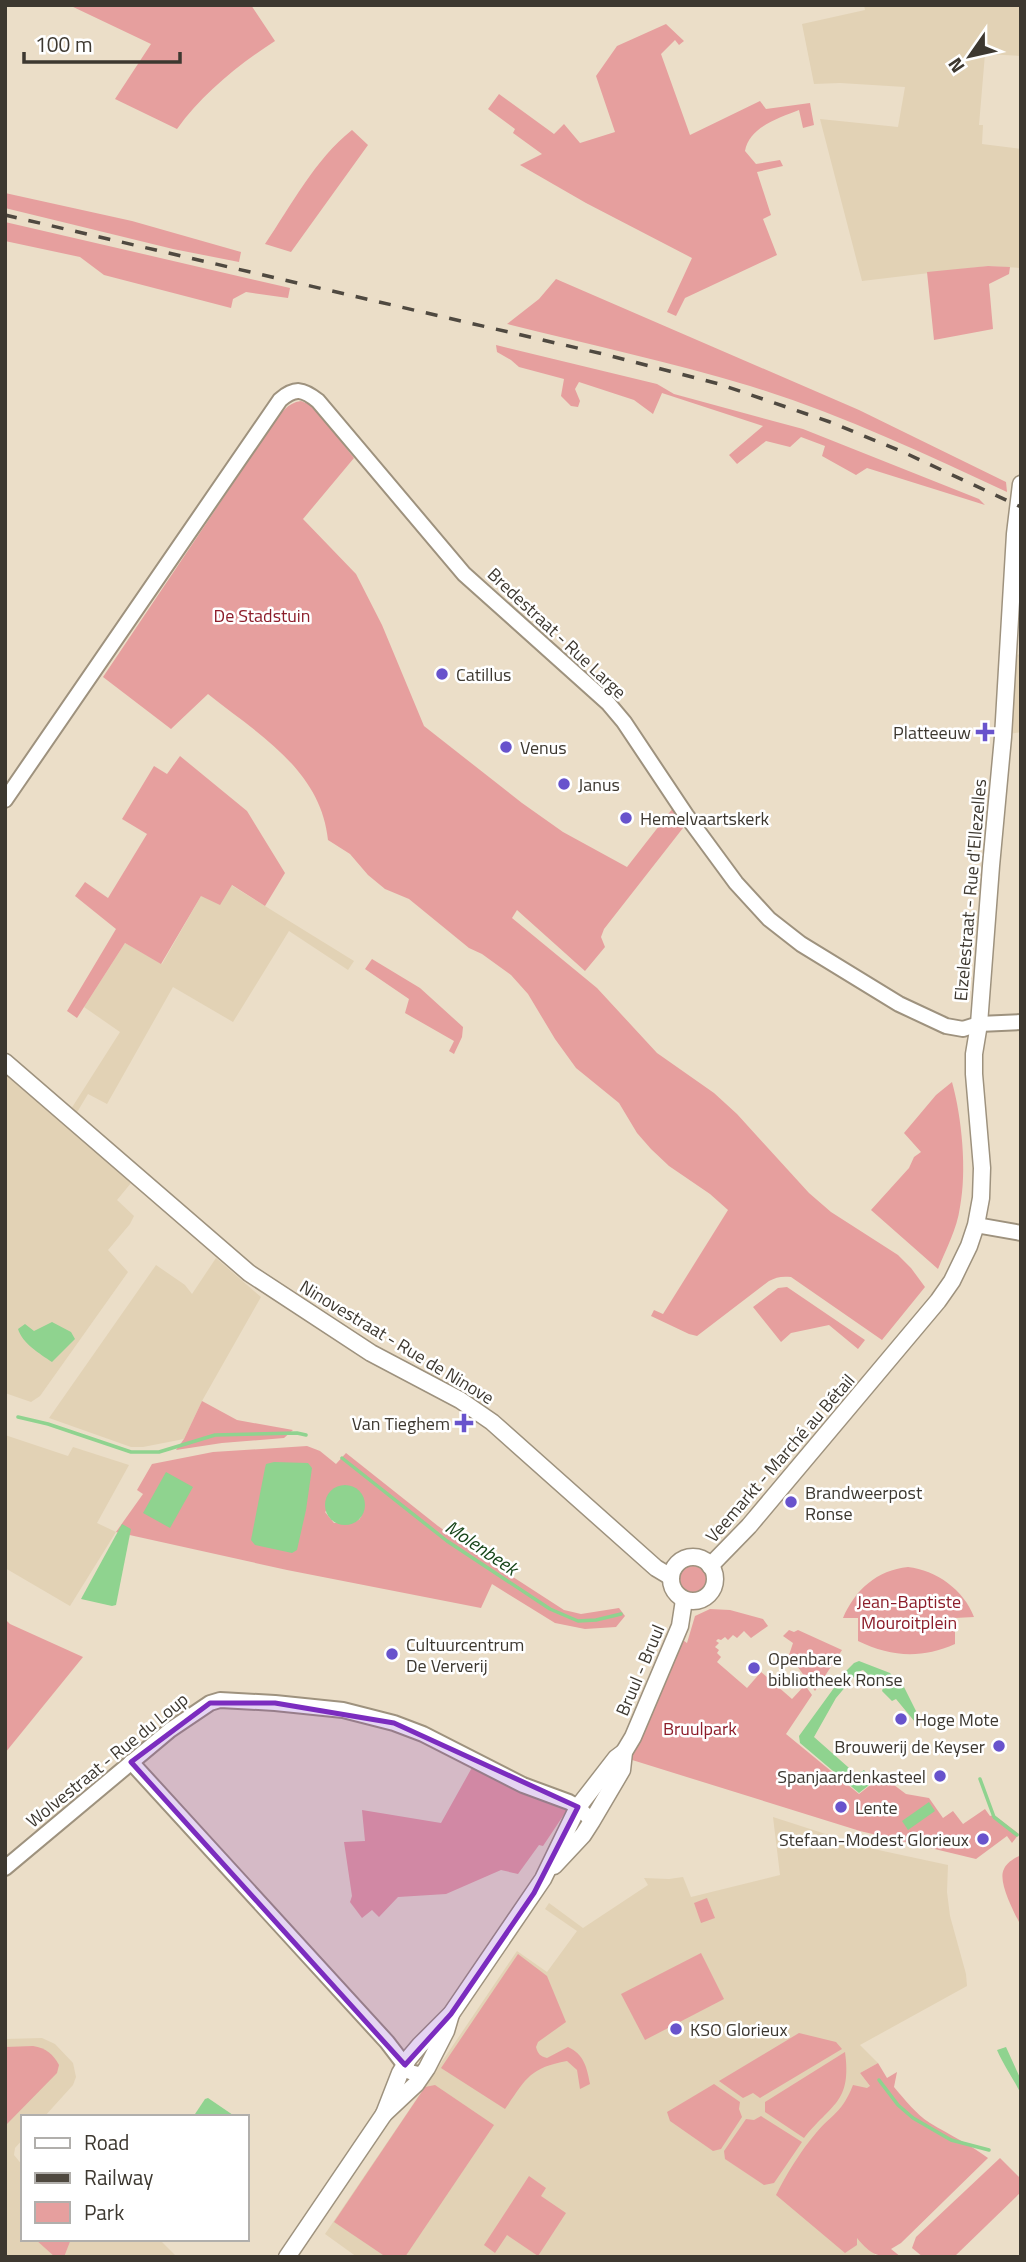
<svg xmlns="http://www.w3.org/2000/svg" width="1026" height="2262" viewBox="0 0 1026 2262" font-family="'Titillium Web',sans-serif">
<rect width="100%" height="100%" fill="#ebdec8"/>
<g fill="#e2d2b5">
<path d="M864,5H1021V56L985,54L979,125H983L982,144L1021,149V268L988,266L862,281L820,119L898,127L905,87L840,83L814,84L802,24L865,10Z"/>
<path d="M1021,654V732L1010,734L1013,655Z"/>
<path d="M231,885L354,961L348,970L289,931L233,1022L173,987L107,1104L88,1094L76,1114L71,1109L120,1032L84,1007L125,943L162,964L201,896Z"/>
<path d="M5,1072L131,1183L117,1200L134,1216L130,1224L108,1250L128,1272L40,1396L31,1402L5,1393Z"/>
<path d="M216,1258L261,1297L202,1401L184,1439L143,1447H131L49,1418L156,1265L185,1285L192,1294Z"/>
<path d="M5,1435L68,1456L73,1447L129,1465L97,1523L116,1532L70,1606L5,1568Z"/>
<path d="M773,1817L869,1848L948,1865L947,1892L950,1916L966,1974L967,1986L860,2045L878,2063L860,2073L889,2111L875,2255L877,2257H357L325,2234L517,1951L547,1972L577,1931L545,1909L549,1903L583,1928L648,1885L644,1878L669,1879L683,1877L691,1897L780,1875Z"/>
<path d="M42,2038L55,2044L73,2063L76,2077L73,2085L44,2117H23V2139L15,2148L14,2155L23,2166V2239H159L177,2257H5V2039Z"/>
</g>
<g fill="#e69f9e" fill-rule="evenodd">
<path d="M69,5H251L275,41C239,64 202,94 177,129L115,99L151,44Z"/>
<path d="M666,24L684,41L679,45L675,40L661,54L690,135L760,101L766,109L810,103L814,125L803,128L799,110C779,118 749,127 745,151L756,164L780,160L783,166L757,172L771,215L763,219L777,255L685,298L676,316L667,312L692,258L586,203L520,165L542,154L513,133L515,129L488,109L499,94L554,134L564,124L580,143L615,132L596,76L617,46Z"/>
<path d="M352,130L368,145L291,252L265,244C291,206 315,159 352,130Z"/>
<path d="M5,193L132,221L241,252L239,262L173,249L5,208Z"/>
<path d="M5,222L290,288L288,298L246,292L233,299L231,308L104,275L80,257L5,241Z"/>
<path d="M988,266L1010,267L1009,274L989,284L993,329L934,340L927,272Z"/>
<path d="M556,279L859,410L1006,482L1007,492C923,453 838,413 750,386C670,362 588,344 507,324L539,299Z"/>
<path d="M496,345L657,384L674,394L803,429L979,499L985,505L867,468L856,475L822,456L825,446L801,437L790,447L766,441L737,464L729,455L763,426L662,393L653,414L634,400L579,382L575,389L580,401L578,407L571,406L561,396L564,379L519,367L511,360L497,352Z"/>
<path d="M301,401L313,406L354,458L303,519L356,574L382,625L424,726L522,803L563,832L627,867L673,808L683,824V828L604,929L601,937L605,947L585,971L517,910L512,918L597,988L657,1053L714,1093L737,1114L809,1193L831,1212L898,1255L911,1268L925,1287L882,1340L791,1277C782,1276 776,1277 769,1281L697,1336L689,1334L651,1316L654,1310L663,1314L728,1210L710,1194L669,1166L651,1149L637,1133L619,1103L576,1068L555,1039L528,994L511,975L482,954L469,948L409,899L385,889L368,875L350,854L328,840C321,770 258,734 208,694L171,729L103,677L273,424C281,413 287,403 301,401Z"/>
<path d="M180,756L247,811L285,873L265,906L232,885L220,905L201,896L161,964L125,943L77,1018L67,1011L116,929L75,896L85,882L108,898L147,834L122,819L154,766L167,774Z"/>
<path d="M372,959L420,988L463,1027L462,1037L454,1054L449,1051L454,1041L405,1013L409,999L365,969Z"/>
<path d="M952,1082C962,1118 967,1171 960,1207C957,1229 946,1249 938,1269L871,1210L909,1168L914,1157L921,1152L904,1133L936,1095Z"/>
<path d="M787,1287L865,1340L858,1349L829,1325L791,1333L781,1342L753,1307L778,1288Z"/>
<path d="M202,1401L237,1420L293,1430L284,1438L222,1443L176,1450L184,1439Z"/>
<path d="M307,1446L320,1451L336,1464L346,1453L438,1526L479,1555L564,1610L581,1614L619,1608L625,1616L616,1627L585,1629L555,1623L492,1584L481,1608L287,1570L116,1532L143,1494L137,1490L152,1464L213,1452ZM352,1487C365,1495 368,1507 359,1520L334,1523L325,1512Z"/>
<circle cx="693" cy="1580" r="14"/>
<path d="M908,1567C936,1570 964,1590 974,1617L955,1618V1644C921,1659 891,1657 858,1641V1618H843C855,1590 877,1570 908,1567Z"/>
<path d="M710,1609L730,1610L763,1619L768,1626L751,1638L744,1631L737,1638L733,1635L728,1640L725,1637L721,1640L718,1639L716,1641L719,1643L715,1647L719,1650L717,1653L721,1657L717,1662L747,1688L761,1672L792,1699L805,1685L812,1695L786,1734L859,1794L882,1776L906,1794L929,1798L943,1818L953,1811L963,1824L985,1809L990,1816L994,1815L1019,1834L1012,1843L1007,1836L976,1859L860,1831L629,1759L680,1638L687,1643L695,1616Z"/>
<path d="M5,1619L10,1624L83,1657L5,1753Z"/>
<path d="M789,1630L794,1632L798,1630L842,1650L815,1691L795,1663L783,1658L789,1655L793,1643L783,1636Z"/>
<path d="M474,1764L567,1810L543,1846L539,1845L518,1874L501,1870L446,1894L398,1897L379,1917L372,1910L362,1918L350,1902L352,1896L344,1842L365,1841L362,1810L441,1823Z"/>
<path d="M1021,1855V1926C1015,1914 997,1881 1004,1869C1007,1862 1015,1858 1021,1855Z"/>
<path d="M707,1898L715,1918L701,1923L694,1903Z"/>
<path d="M701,1953L724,1999L645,2040L621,1994Z"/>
<path d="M518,1954L547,1976L566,2022L538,2042L536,2047C538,2054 540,2056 547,2058L568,2047C584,2054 587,2068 590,2084L580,2089L577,2070L567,2061C529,2068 526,2079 505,2109L441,2068Z"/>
<path d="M799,2033L836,2042L842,2049L760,2098L753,2093L743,2098L719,2081Z"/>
<path d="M33,2046C46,2048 53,2054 59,2065L57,2073L5,2126V2047Z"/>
<path d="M845,2052C852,2103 831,2104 804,2138L765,2112V2102Z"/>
<path d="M878,2063L887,2078L897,2072L894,2087C905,2100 916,2114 930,2123C950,2135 969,2144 988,2158L901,2243L891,2249L901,2257C878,2257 872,2256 857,2238V2245L845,2253L776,2195C787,2173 800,2152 816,2133C833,2113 842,2113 853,2085L867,2088L870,2086L860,2073Z"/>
<path d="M714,2084L740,2102L739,2109L742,2117L721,2149L713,2151L670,2121L667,2112Z"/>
<path d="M435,2085L494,2125L405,2257H386L334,2222L425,2087Z"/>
<path d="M761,2116L802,2142L774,2183L764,2185L725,2159L724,2151L746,2119L754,2120Z"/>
<path d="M1000,2158L1021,2179V2192L954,2257H923L912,2248L916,2237Z"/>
<path d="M529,2176L546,2188L541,2196L566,2213L538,2256L507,2235L495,2253L484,2245Z"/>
<path d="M35,2239H71L64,2257H55Z"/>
</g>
<g fill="#8fd38f">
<path d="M52,1322L71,1332L75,1339L52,1362C40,1354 22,1343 18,1329L25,1324L34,1331Z"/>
<path d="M274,1462L308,1463L312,1468L306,1510L297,1550L292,1553L255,1545L251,1540L265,1468L266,1464Z"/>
<path d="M166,1472L193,1487L170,1528L143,1513Z"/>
<circle cx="345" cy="1505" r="20"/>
<path d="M122,1524L131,1529L116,1605L112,1606L81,1599Z"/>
<path d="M859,1661L890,1673L900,1685H903L920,1719L915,1722L896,1699L892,1701L882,1691L883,1688L863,1670L858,1672L836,1698L814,1737L857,1775L864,1770L873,1782L859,1793L800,1743L799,1736L847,1670L854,1663Z"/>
<path d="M929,1802L935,1811L908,1830L902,1821Z"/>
<path d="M1006,2047L1021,2080V2094C1013,2078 1004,2066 997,2050Z"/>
<path d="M208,2098L233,2115V2117H193L205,2099Z"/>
</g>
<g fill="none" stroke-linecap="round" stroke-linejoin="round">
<g stroke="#8fd38f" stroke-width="3.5">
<path d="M18,1417L48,1424L131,1452H159L215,1435L297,1433L306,1435"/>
<path d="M342,1458L447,1541L550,1609L578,1621L596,1620L621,1614"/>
<path d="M980,1779L994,1817L1017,1835"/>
<path d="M879,2080L898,2105L913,2118L951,2140L989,2150"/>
</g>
<defs>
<g id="secondary">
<path d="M5,800L280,400C295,387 303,389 318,401L464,574L608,703L624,722L686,815L736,883L769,919L801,944L899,1004L946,1026L963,1029L979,1024L1021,1022"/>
<path d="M976,1225L1021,1233"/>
<path d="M131,1762L387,2042L410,2072L422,2075"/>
<path d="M5,1868L170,1730L210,1703L220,1700L275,1703L343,1710L394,1723L423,1734L523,1785L569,1802L578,1807L592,1821"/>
</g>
<g id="primary">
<path d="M5,1062L249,1273L371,1353L460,1400L492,1422L656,1568L671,1577"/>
<circle cx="693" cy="1579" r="22"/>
<path d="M710,1566L749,1526L938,1301L952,1281L969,1246L976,1225L981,1198L982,1168L974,1074V1054L979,1024L991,866L1003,737L1015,534L1021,484"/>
<path d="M554,1866L583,1835L592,1821L622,1770L624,1752L633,1737L680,1626L684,1600"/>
<path d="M384,2114L400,2073L409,2058L420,2045L451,2014L543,1879L578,1807L616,1758L624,1752"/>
<path d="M287,2257L384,2114L416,2084L427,2068L446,2031L451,2014"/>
</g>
</defs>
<use href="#secondary" stroke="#9e927e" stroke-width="18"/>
<use href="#primary" stroke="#9e927e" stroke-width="19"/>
<use href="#secondary" stroke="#fff" stroke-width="14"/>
<use href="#primary" stroke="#fff" stroke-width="16"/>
<path stroke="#4f4940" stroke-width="3.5" stroke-dasharray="12 12" stroke-linecap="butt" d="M5,215L603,354L719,384L830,422L903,452L1021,507"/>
</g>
<path fill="#7b2cbf" fill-opacity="0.2" stroke="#7b2cbf" stroke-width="5" stroke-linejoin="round" d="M210,1703H275L394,1723L578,1807L534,1893L451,2014L405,2065L131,1762Z"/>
<g fill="#6853cc" stroke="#fff" stroke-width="2.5">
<circle cx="442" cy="674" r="7"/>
<path d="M981.5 721.5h7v7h7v7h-7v7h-7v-7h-7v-7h7z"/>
<circle cx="506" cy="747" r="7"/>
<circle cx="564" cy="784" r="7"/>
<circle cx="626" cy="818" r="7"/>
<path d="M460.5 1412.5h7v7h7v7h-7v7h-7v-7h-7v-7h7z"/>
<circle cx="791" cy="1502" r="7"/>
<circle cx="392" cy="1654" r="7"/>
<circle cx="754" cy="1668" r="7"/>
<circle cx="901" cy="1719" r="7"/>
<circle cx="999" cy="1746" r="7"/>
<circle cx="940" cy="1776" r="7"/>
<circle cx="841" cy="1807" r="7"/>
<circle cx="983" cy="1839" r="7"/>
<circle cx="676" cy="2029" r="7"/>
</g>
<g text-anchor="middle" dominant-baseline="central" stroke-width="5" stroke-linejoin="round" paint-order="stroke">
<g font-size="18" fill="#8c1d2a" stroke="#fff">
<text x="262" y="615">De Stadstuin</text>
<text x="909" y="1601">Jean-Baptiste<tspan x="909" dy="21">Mouroitplein</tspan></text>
<text x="700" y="1728">Bruulpark</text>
</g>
<g font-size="18" fill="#3d3830" stroke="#fff">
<text transform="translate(557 633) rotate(43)">Bredestraat - Rue Large</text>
<text transform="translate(970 890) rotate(-85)">Elzelestraat - Rue d'Ellezelles</text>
<text transform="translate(397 1342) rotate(31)">Ninovestraat - Rue de Ninove</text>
<text transform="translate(780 1458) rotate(-49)">Veemarkt - Marché au Bétail</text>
<text transform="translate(640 1670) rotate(-67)">Bruul - Bruul</text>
<text transform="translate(107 1760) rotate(-39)">Wolvestraat - Rue du Loup</text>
</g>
<g font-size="18" fill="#3d3830" stroke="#fff" text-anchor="start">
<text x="456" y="674">Catillus</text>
<text x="971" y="732" text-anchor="end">Platteeuw</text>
<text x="520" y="747">Venus</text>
<text x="578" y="784">Janus</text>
<text x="640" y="818">Hemelvaartskerk</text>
<text x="450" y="1423" text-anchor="end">Van Tieghem</text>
<text x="805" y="1492">Brandweerpost<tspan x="805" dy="21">Ronse</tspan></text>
<text x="406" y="1644">Cultuurcentrum<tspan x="406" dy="21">De Ververij</tspan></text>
<text x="768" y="1658">Openbare<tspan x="768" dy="21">bibliotheek Ronse</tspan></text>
<text x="915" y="1719">Hoge Mote</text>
<text x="985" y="1746" text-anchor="end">Brouwerij de Keyser</text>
<text x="926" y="1776" text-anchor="end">Spanjaardenkasteel</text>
<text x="855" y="1807">Lente</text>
<text x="969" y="1839" text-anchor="end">Stefaan-Modest Glorieux</text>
<text x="690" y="2029">KSO Glorieux</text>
</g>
<g font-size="19" font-style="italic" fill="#164519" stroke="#fff">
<text transform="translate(482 1547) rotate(34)">Molenbeek</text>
</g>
</g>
<rect width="1026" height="2262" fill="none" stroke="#3d3830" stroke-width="14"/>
<rect x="21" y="2115" width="228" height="126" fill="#ffffff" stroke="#b1afac" stroke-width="2"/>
<rect x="35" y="2138" width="35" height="10" fill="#ffffff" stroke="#b1afac" stroke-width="2"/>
<text x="84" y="2150" font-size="21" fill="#3d3830">Road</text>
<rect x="35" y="2173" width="35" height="10" fill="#4f4940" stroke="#b1afac" stroke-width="2"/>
<text x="84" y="2185" font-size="21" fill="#3d3830">Railway</text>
<rect x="35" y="2202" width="35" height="21" fill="#e69f9e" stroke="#b1afac" stroke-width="2"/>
<text x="84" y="2220" font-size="21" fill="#3d3830">Park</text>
<g transform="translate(970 56) rotate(236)" stroke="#ffffff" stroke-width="5" paint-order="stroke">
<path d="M0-5L12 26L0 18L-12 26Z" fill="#3d3830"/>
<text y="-10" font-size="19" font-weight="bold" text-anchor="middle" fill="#3d3830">N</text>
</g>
<path d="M24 52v10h156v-10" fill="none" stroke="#3d3830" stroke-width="3.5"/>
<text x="35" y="52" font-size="21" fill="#3d3830" stroke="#ffffff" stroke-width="5" paint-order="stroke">100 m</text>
</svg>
